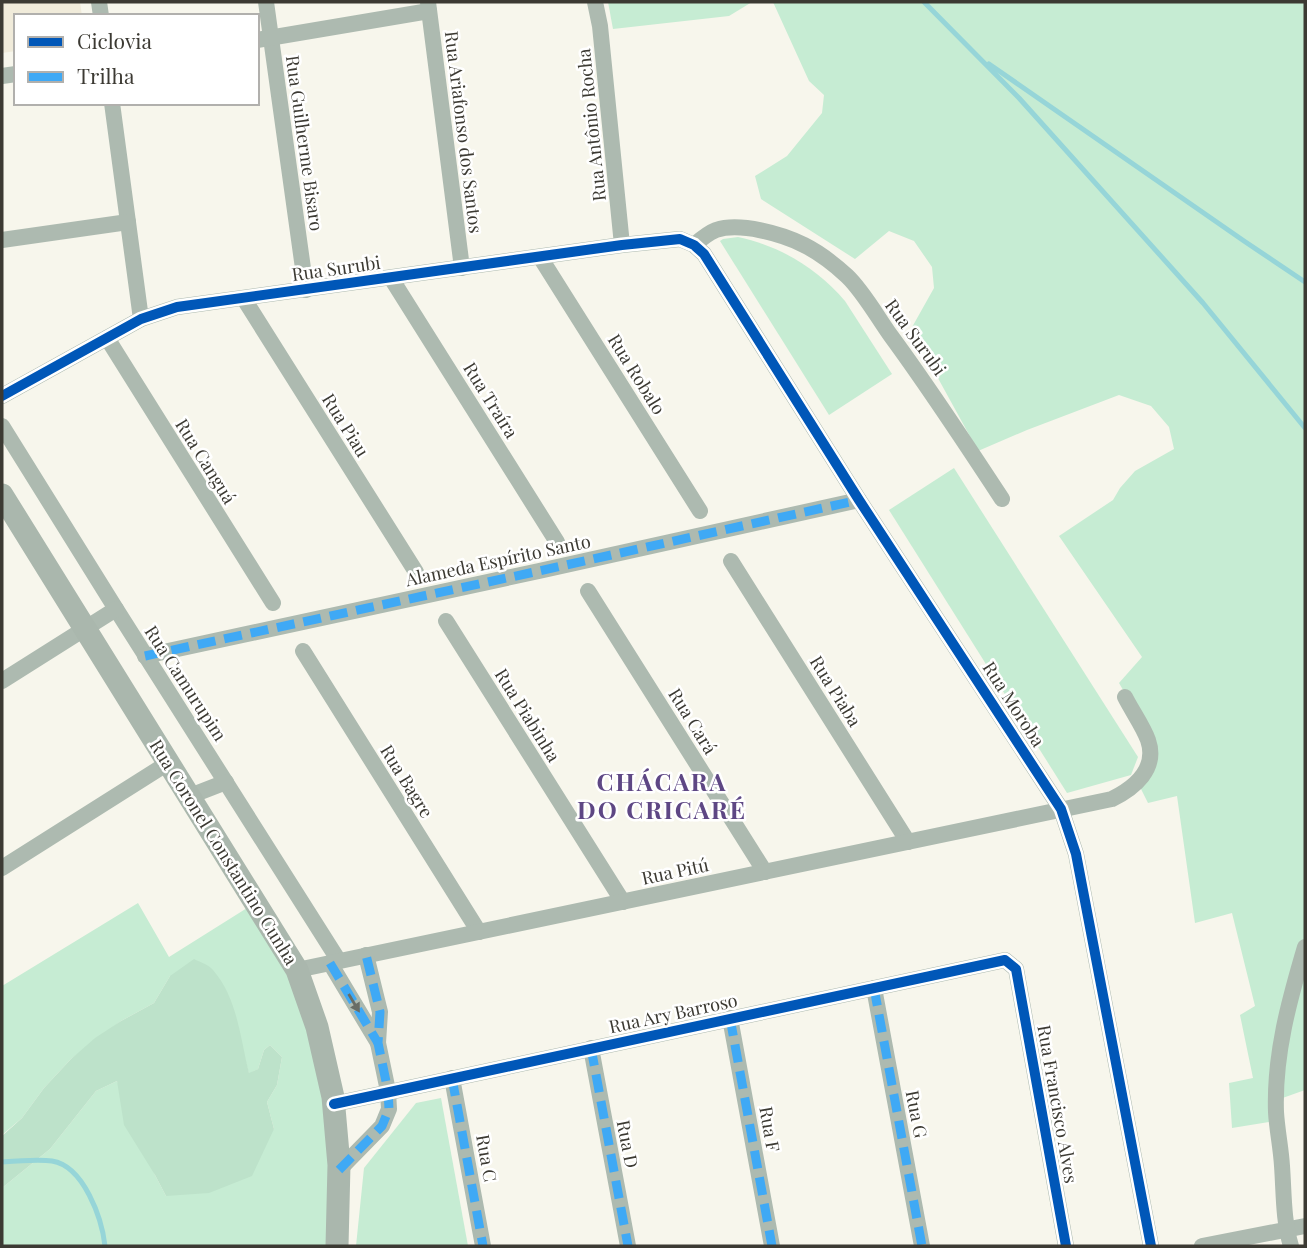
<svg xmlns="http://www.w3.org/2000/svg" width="1307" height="1248" viewBox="0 0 1307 1248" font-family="'Playfair Display',serif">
<rect width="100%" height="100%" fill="#f7f6ec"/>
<path fill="#f0ebda" d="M2,2H80L82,16H16V51L2,53Z"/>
<g fill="#c6ecd3">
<path d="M608,2H752L729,16L613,29Z"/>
<path d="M773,2H1305V1090L1277,1100L1281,1120L1232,1128L1229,1083L1253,1078L1240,1015L1255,1006L1232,913L1195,923L1177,796L1148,803L1139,785L1152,758L1137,714L1119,683L1142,657L1059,536L1113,500L1120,488L1135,471L1174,449L1169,427L1151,406L1119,395L1027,430L978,451L911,329L934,288L932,267L914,241L889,231L855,259L761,199L755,176L787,156L822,113L824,95L809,81Z"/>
<path d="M738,237C780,246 817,268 845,301L892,374L829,415L720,241L723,239Z"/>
<path d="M954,468L1138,757L1131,775L1067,793L889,510Z"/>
<path d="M138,903L169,957L255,903L299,988L321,1078L332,1177L326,1246H2V1188L50,1149L96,1091L117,1081L155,1175L166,1196L274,1129L267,1102L277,1085L282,1057L270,1045L264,1050L258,1069L249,1074L244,1055L170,976L154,1003L121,1021L71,1059L44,1088L22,1118L2,1135V986Z"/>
<path d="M441,1098L468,1246H356L364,1168L416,1103Z"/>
</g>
<path fill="#bde2ca" d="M194,959C200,962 209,965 213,970C238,999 240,1038 249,1073L258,1069L264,1050L270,1045L282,1057L277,1085L267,1102L274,1129L252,1176L209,1193L166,1196L155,1175L124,1125L117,1081L96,1091L50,1149L2,1188V1136L22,1118L44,1088L71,1059L95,1038L121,1021L154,1003L170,976Z"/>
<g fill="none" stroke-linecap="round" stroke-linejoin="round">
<g stroke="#96d5d8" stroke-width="5">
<path d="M924,2L1019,98L1203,303L1305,428"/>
<path d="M989,64L1244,241L1305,282"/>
<path d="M2,1162C14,1161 40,1159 52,1161C84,1166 102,1219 105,1246"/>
</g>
<g stroke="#adbab0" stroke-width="16">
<path d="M99,2L101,16"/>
<path d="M266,2L306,290"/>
<path d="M428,2L462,268"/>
<path d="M595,2L600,26L622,245"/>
<path d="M257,40L429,11"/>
<path d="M2,76L16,74"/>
<path d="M112,103L141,319"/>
<path d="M2,240L128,222"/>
<path d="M694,245C701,239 708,233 716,230C740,222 782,234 804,245C820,253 834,264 847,276C863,291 878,318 891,336C930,389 966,444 1002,499"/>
<path d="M540,257L700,511"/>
<path d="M391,278L557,542"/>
<path d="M244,299L416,572"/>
<path d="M107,338L273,603"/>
<path d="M2,396L141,319L177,307L622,245L680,239L694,245L704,254L859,500L1061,809L1076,854L1151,1246"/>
<path d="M2,426L116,609L339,961"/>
<path d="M731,561L908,842"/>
<path d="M588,591L765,872"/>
<path d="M446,621L623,902"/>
<path d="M303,651L479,932"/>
<path d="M145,656L539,571L859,500"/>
<path d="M2,681L116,609"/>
<path d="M190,796L226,782"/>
<path d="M2,868L168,763"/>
<path d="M330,963L378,1043"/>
<path d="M297,970L1112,799C1134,788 1158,769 1148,740C1143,726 1132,711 1125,697"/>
<path d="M874,988L922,1246"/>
<path d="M730,1018L772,1246"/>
<path d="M591,1048L628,1246"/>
<path d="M452,1078L483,1246"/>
<path d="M334,1104L1005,960L1016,969L1066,1246"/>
<path d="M339,1170L382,1126L389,1109L388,1091L378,1043L380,1012L366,955"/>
<path d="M1202,1246L1305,1226"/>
<path d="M1291,1246C1283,1220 1284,1193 1282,1166C1281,1148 1277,1130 1276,1112C1274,1055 1289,1001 1305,947"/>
</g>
<path stroke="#aab7ad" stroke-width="23" d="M2,495L297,970L317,1027L333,1097L339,1165L337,1246"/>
<g stroke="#3fa9f5" stroke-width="9" stroke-dasharray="18 9" stroke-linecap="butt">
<path d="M145,656L539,571L859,500"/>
<path d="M330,963L378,1043"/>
<path d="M874,988L922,1246"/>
<path d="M730,1018L772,1246"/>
<path d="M591,1048L628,1246"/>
<path d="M452,1078L483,1246"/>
<path d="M339,1170L382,1126L389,1109L388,1091L378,1043L380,1012L366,955"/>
</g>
<defs>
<g id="cycleway">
<path d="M2,396L141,319L177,307L622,245L680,239L694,245L704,254L859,500L1061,809L1076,854L1151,1246"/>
<path d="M334,1104L1005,960L1016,969L1066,1246"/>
</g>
</defs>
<use href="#cycleway" stroke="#fff" stroke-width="15"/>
<use href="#cycleway" stroke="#0057b8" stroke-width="10"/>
</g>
<defs><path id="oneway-solid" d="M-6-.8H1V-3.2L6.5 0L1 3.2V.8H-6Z" transform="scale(1.75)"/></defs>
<use fill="#696d65" href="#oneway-solid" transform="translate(354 1003) rotate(59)"/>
<g text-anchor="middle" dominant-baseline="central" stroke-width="5" stroke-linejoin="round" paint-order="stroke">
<g font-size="18" fill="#3c3a33" stroke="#fff">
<text transform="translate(591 125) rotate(-96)">Rua Antônio Rocha</text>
<text transform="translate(464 132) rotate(83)">Rua Ariafonso dos Santos</text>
<text transform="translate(305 143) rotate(82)">Rua Guilherme Bisaro</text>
<text transform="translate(336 268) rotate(-8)">Rua Surubi</text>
<text transform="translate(916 337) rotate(54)">Rua Surubi</text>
<text transform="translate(637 374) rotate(58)">Rua Robalo</text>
<text transform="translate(491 400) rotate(58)">Rua Traíra</text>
<text transform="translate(346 425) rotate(58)">Rua Piau</text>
<text transform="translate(206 461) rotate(58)">Rua Canguá</text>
<text transform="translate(498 560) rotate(-12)">Alameda Espírito Santo</text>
<text transform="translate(186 683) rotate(57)">Rua Camurupim</text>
<text transform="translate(836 691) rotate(58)">Rua Piaba</text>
<text transform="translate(1014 704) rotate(57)">Rua Moroba</text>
<text transform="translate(528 715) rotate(58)">Rua Piabinha</text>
<text transform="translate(693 721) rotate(58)">Rua Cará</text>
<text transform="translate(407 781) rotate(58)">Rua Bagre</text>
<text transform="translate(224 852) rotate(58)">Rua Coronel Constantino Cunha</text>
<text transform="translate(675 871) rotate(-12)">Rua Pitú</text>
<text transform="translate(673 1013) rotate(-12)">Rua Ary Barroso</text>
<text transform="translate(1058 1104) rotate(80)">Rua Francisco Alves</text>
<text transform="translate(917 1114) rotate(79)">Rua G</text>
<text transform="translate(770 1129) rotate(80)">Rua F</text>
<text transform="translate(628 1144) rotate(79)">Rua D</text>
<text transform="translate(487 1158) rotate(80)">Rua C</text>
</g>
<g font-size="24" font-weight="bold" letter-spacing="2" fill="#5e4784" stroke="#fff">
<text x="662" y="781">CHÁCARA<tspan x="662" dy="28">DO CRICARÉ</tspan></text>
</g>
</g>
<rect width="1307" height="1248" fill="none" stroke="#3c3a33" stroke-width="7"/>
<rect x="14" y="14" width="245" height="91" fill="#ffffff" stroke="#b1b0ad" stroke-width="2"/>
<rect x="28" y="37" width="35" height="10" fill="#0057b8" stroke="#b1b0ad" stroke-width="2"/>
<text x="77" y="49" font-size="21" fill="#3c3a33">Ciclovia</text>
<rect x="28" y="72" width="35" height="10" fill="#3fa9f5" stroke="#b1b0ad" stroke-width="2"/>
<text x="77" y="84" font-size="21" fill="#3c3a33">Trilha</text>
</svg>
